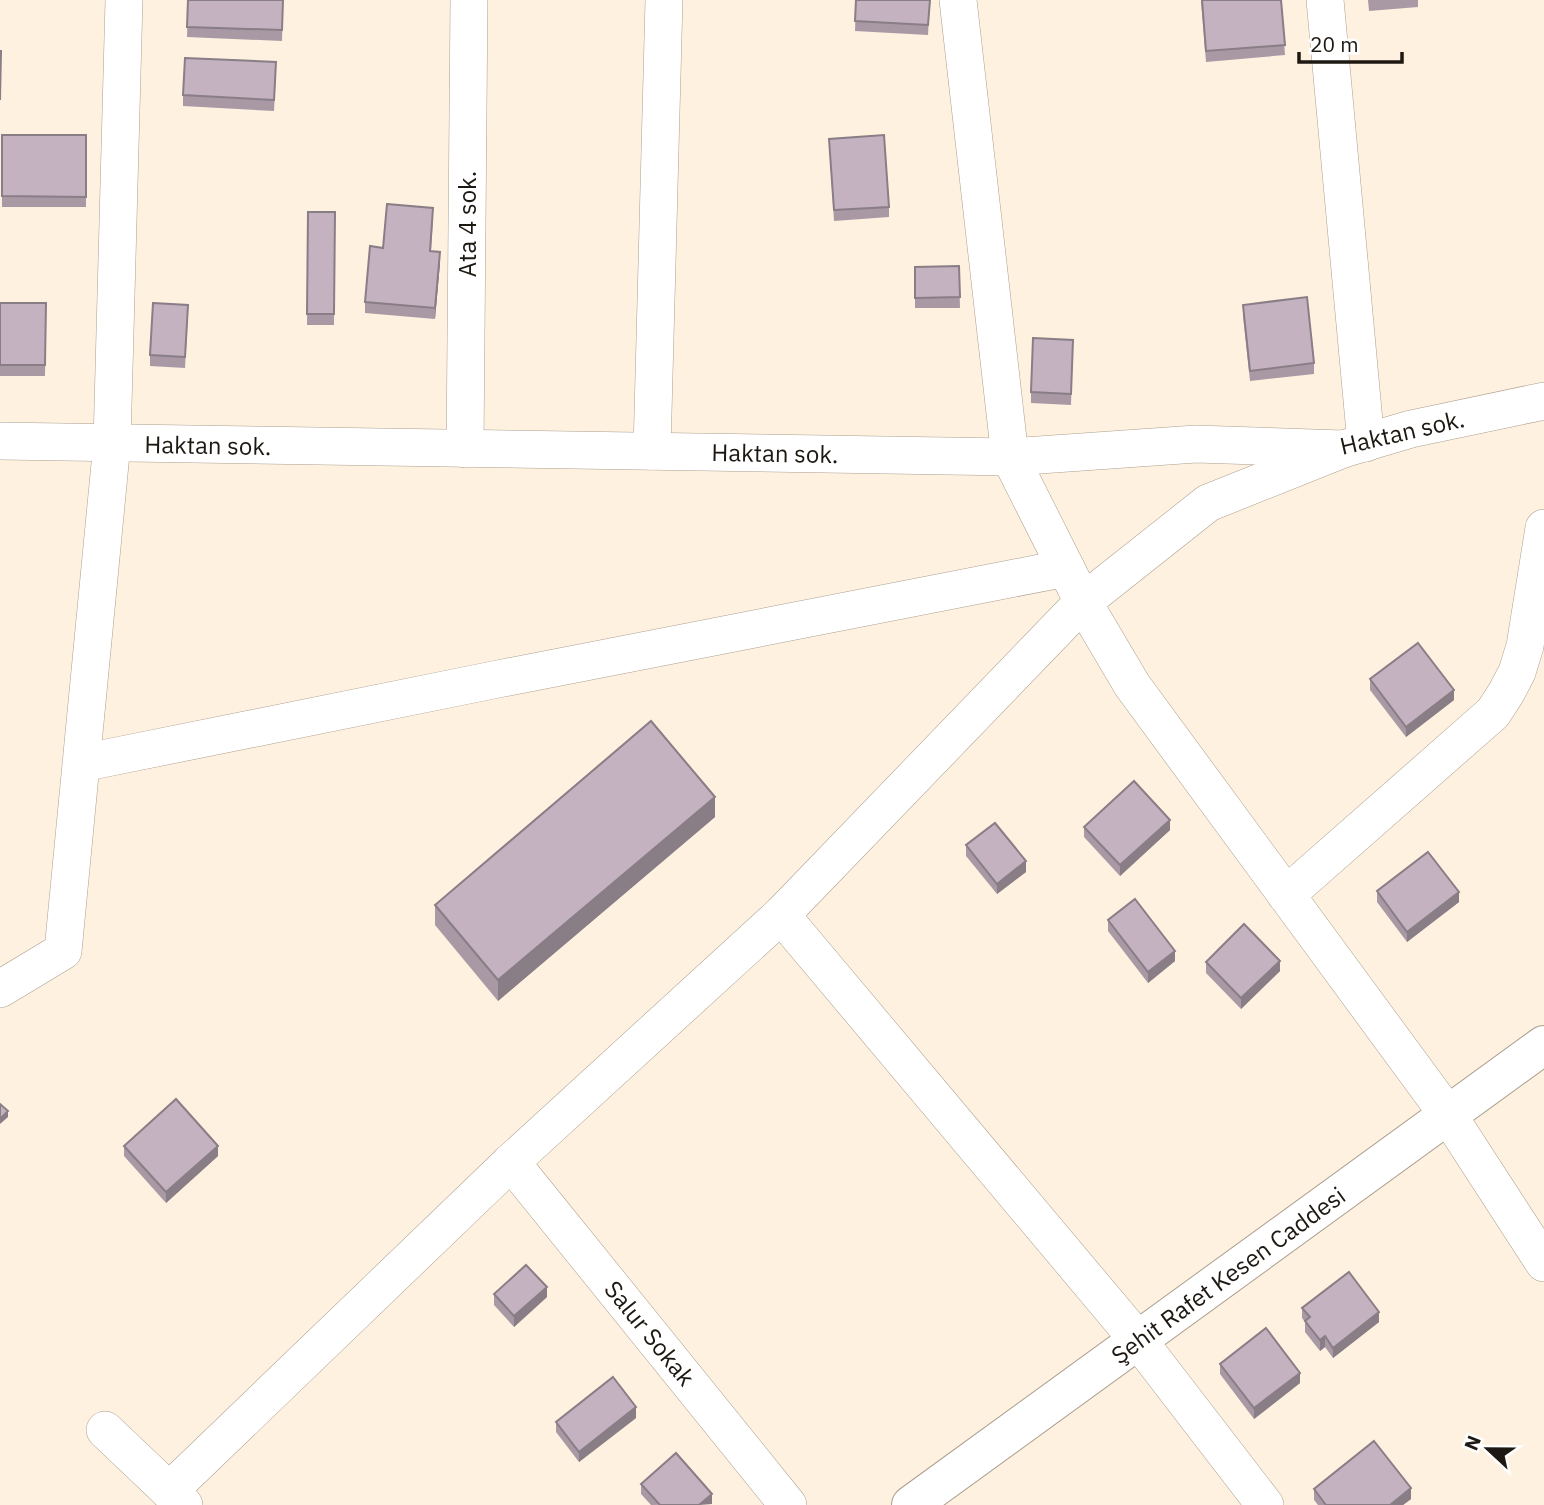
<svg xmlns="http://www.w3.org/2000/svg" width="1544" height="1505" viewBox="0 0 1544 1505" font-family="'IBM Plex Sans',sans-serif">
<rect width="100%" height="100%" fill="#fff1e0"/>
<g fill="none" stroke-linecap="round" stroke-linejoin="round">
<defs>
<g id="minor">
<path d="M958,0L1010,457L1083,602L1132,685L1448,1115L1544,1263"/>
<path d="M1325,0L1366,443"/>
<path d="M0,441L1010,457L1196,444L1343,449L1411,429L1544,401"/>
<path d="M465,449L469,0"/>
<path d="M652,451L664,0"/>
<path d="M82,763L493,680L1066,568"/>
<path d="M1286,895L1493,713L1506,693L1517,672L1525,646L1544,528"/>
<path d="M781,915L1138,1340L1265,1505"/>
<path d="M0,989L63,951L112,443L124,0"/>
<path d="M511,1162L788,1505"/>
<path d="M105,1430L184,1505"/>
<path d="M169,1491L511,1162L781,915L1083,602L1208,503L1343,449"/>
</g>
<path id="tertiary" d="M911,1505L1544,1045"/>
</defs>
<use href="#minor" stroke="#ab9f8f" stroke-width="38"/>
<use href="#tertiary" stroke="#ab9f8f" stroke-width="40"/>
<use href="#minor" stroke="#fff" stroke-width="37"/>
<use href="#tertiary" stroke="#fff" stroke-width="38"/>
</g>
<g fill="#a999a5">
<path d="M188,0H283L282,41L187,37Z"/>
<path d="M856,0H930L928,35L855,31Z"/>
<path d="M1201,0H1281L1285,55L1206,62Z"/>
<path d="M1368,0H1418V7L1369,11Z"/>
<path d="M276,73L274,111L183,106V95Z"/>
<rect x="2" y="135" width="84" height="72"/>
<path d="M829,139L889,207V217L834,221Z"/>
<path d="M308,212H335L334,325H307Z"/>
<path d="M433,219L431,251L440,262L435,319L365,313V302L383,248Z"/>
<path d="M959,266L960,308H915V267Z"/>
<path d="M0,303H46L45,376H0Z"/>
<path d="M1243,305L1314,363V374L1250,381L1243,316Z"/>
<path d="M188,315L185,368L150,366V355Z"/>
<path d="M1073,340L1071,405L1031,403V392Z"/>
<path d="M1370,679L1454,700L1406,737L1370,690Z"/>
<path d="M715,817L498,1001L435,925V905Z"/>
<path d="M1084,827L1170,830L1120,876L1084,837Z"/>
<path d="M966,845L1026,872L997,894L966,856Z"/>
<path d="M1377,891L1459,902L1407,942L1377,902Z"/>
<path d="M1108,920L1175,961L1148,983L1108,931Z"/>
<path d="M1206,962L1280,971L1241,1009L1206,973Z"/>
<path d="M124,1146L218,1156L166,1203L124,1156Z"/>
<path d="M494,1294L547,1297L514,1327L494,1305Z"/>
<path d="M1302,1308L1379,1322L1333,1358L1325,1347L1320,1351L1305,1332V1322L1302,1318Z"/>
<path d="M1220,1364L1300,1383L1254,1419L1220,1374Z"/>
<path d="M636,1418L579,1462L556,1432V1422Z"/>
<path d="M641,1484L712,1504L651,1505L641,1494Z"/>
<path d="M1314,1489L1411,1499L1403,1505H1318L1314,1500Z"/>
</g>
<g fill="#897d86">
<path d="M440,252V262L435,319V308Z"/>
<path d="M1454,690V700L1406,737V727Z"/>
<path d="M715,797V817L498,1001V980Z"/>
<path d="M1170,820V830L1120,876V865Z"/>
<path d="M1026,861V872L997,894V884Z"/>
<path d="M1459,892V902L1407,942V932Z"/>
<path d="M1175,951V961L1148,983V972Z"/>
<path d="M1280,961V971L1241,1009V998Z"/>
<path d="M8,1111V1117L0,1124V1119Z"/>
<path d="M218,1146V1156L166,1203V1192Z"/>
<path d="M547,1287V1297L514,1327V1316Z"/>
<path d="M1379,1312V1322L1333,1358V1348Z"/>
<path d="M1325,1336V1347L1320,1351V1340Z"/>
<path d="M1300,1373V1383L1254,1419V1408Z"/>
<path d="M636,1407V1418L579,1462V1452Z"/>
<path d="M1411,1488V1499L1403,1505H1390Z"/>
<path d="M712,1494V1504L699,1505Z"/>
</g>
<g fill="#c4b2c0" stroke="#897d86" stroke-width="2">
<path d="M188,0H283L282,30L187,27Z"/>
<path d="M856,0H930L928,25L855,21Z"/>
<path d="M1202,0H1281L1285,45L1206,51Z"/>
<path d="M0,51H1L0,100Z"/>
<path d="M185,58L276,62L274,100L183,95Z"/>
<path d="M2,135H86V197L2,196Z"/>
<path d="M884,135L889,207L834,210L829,139Z"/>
<path d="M387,204L433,208L430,251L440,252L435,308L365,302L370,246L383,248Z"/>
<path d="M308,212H335L334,314H307Z"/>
<path d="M959,266L960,297L915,298V267Z"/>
<path d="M1307,297L1314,363L1250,371L1243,305Z"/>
<path d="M0,303H46L45,365H0Z"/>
<path d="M153,303L188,305L185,357L150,355Z"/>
<path d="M1033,338L1073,340L1071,394L1031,392Z"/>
<path d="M1418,643L1454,690L1406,727L1370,679Z"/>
<path d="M651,721L715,797L498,980L435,905Z"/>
<path d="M1134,781L1170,820L1120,865L1084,827Z"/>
<path d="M995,823L1026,861L997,884L966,845Z"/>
<path d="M1428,852L1459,892L1407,932L1377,891Z"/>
<path d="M1135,899L1175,951L1148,972L1108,920Z"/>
<path d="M1244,924L1280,961L1241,998L1206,962Z"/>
<path d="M176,1099L218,1146L166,1192L124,1146Z"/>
<path d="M0,1104L8,1111L0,1119Z"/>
<path d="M526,1265L547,1287L514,1316L494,1294Z"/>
<path d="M1349,1272L1379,1312L1333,1348L1325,1336L1320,1340L1305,1321L1310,1317L1302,1308Z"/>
<path d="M1266,1328L1300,1373L1254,1408L1220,1364Z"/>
<path d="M613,1377L636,1407L579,1452L556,1422Z"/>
<path d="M1374,1441L1411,1488L1390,1505H1326L1314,1489Z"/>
<path d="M676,1453L712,1494L699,1505H660L641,1484Z"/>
</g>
<g text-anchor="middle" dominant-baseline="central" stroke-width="7" stroke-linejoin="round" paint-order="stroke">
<g font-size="24" fill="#1d1812" stroke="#fff">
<text transform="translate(467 224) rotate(-90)">Ata 4 sok.</text>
<text transform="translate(1402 432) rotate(-13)">Haktan sok.</text>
<text transform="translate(208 445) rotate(1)">Haktan sok.</text>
<text transform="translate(775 453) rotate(1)">Haktan sok.</text>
<text transform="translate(1228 1275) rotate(-36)">Şehit Rafet Kesen Caddesi</text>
<text transform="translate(650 1333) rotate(51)">Salur Sokak</text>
</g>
</g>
<g transform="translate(1488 1449) rotate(292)" stroke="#ffffff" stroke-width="5" paint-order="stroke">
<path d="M0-5L12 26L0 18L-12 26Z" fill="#1d1812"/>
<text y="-10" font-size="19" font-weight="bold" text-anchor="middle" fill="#1d1812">N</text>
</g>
<path d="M1299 52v10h103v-10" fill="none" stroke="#1d1812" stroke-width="3.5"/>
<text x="1310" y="52" font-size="21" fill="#1d1812" stroke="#ffffff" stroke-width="5" paint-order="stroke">20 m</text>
</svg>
